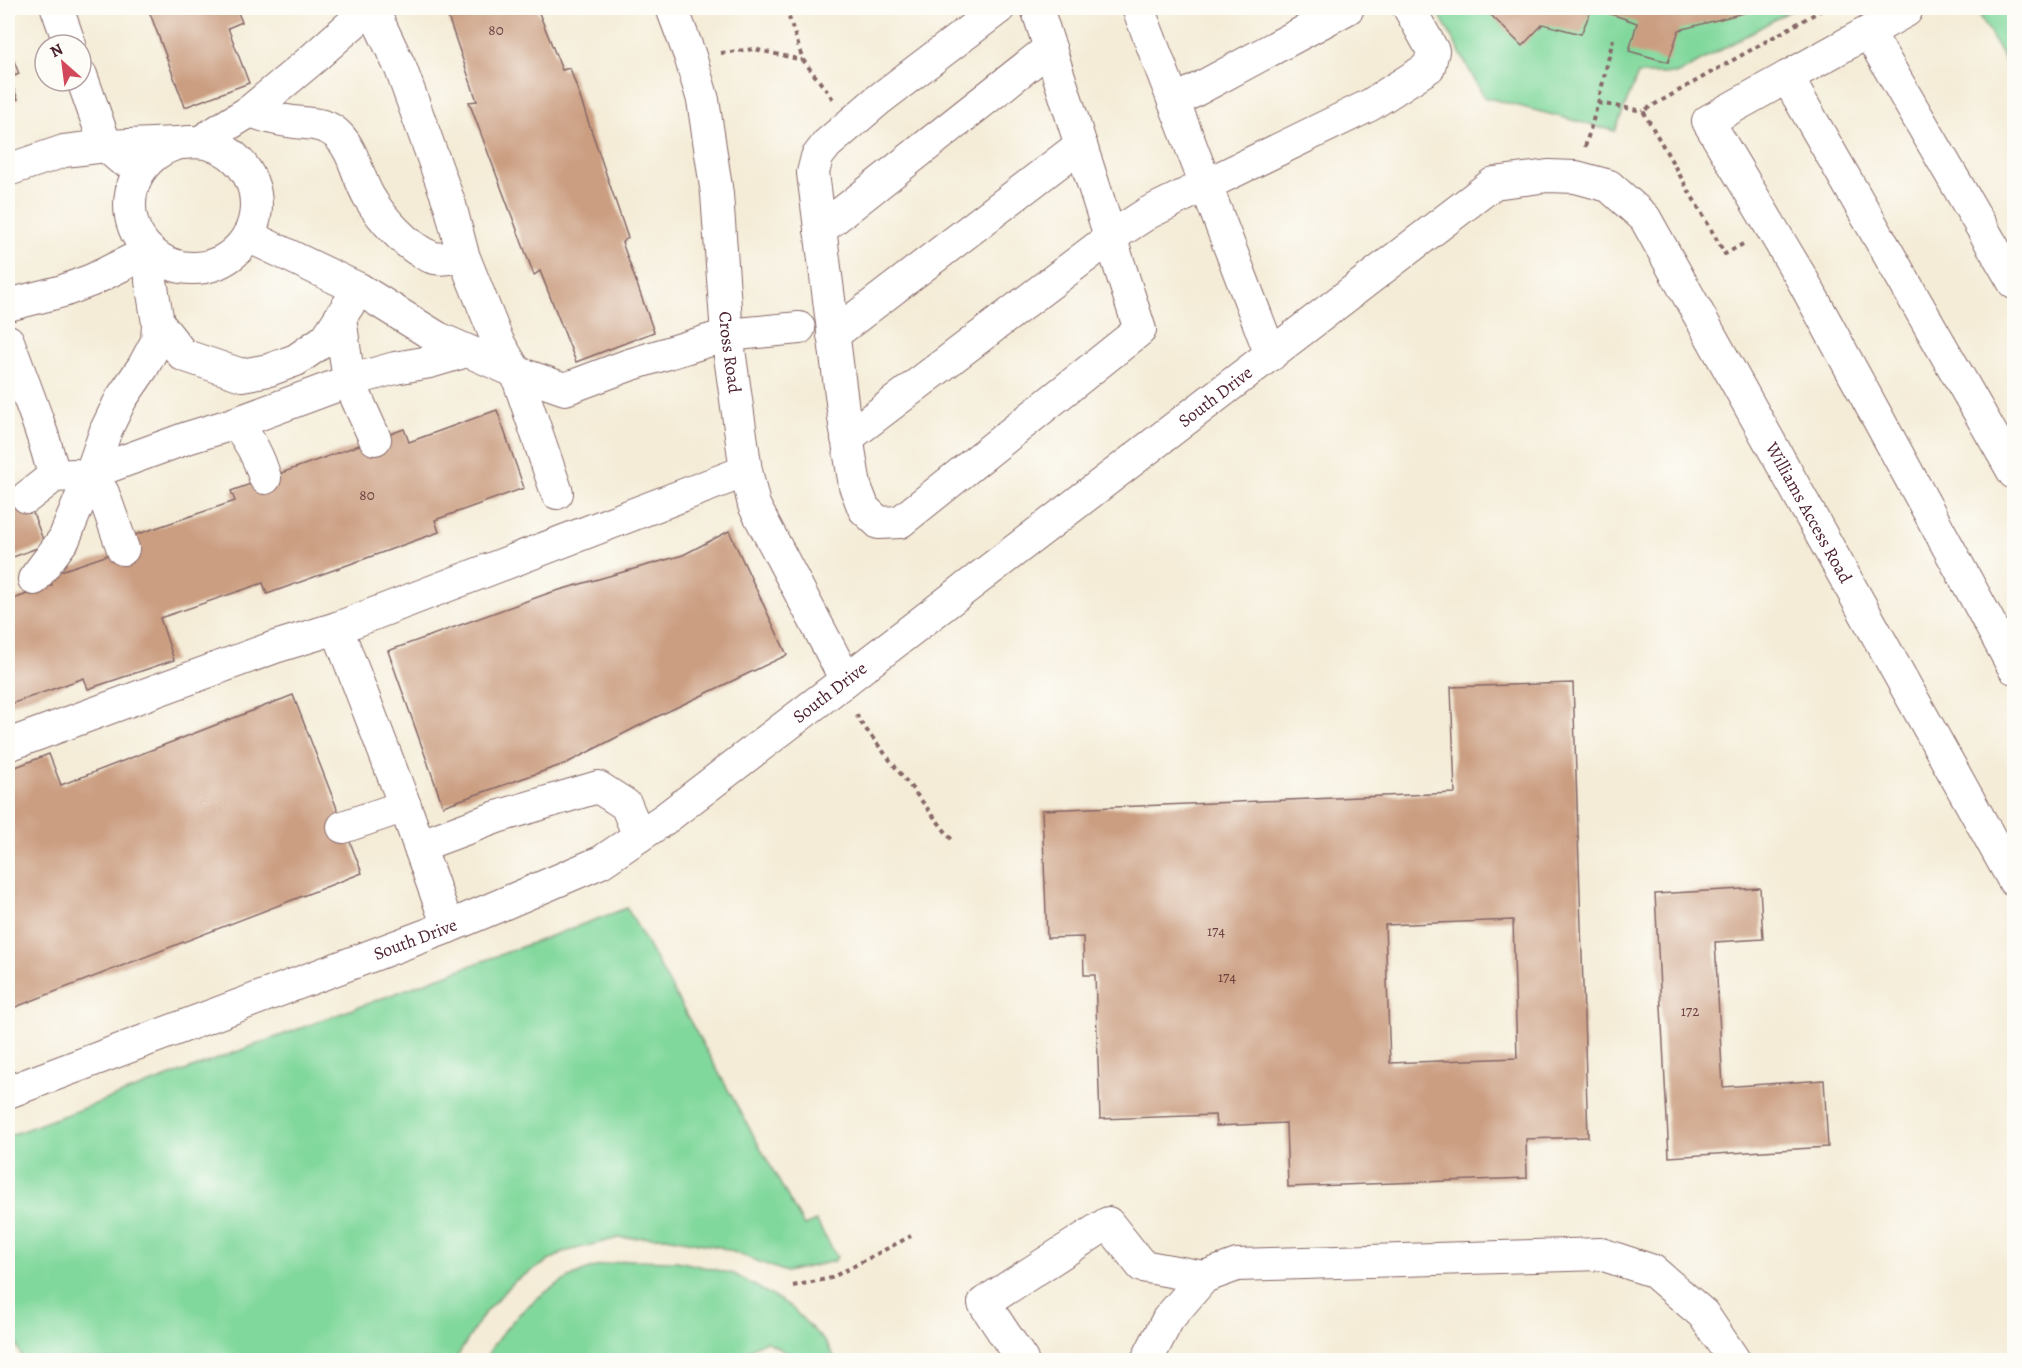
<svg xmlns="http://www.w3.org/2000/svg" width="2022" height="1368" viewBox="0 0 2022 1368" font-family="Alegreya,serif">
<rect width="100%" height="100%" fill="#fdfcf7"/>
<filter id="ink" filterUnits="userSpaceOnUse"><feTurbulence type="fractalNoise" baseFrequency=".0167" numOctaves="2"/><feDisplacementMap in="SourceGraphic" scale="12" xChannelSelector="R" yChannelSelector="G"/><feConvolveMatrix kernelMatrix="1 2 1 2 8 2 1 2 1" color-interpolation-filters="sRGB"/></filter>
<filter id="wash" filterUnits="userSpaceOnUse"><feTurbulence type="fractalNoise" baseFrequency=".008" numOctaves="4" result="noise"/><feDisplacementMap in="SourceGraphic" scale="24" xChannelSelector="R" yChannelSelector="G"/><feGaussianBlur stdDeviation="1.35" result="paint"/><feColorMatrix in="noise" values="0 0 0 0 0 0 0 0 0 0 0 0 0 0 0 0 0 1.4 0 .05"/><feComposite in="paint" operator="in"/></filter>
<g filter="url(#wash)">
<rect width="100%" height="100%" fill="#f4ecd7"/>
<g fill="#81d89c" stroke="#667c64" stroke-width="1.5">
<path d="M1436,8H1795L1678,74H1638L1615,131L1484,97Z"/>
<path d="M1976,8H2014V77Z"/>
<path d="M627,908L804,1226L816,1221L837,1257L834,1261L786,1272L720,1247L666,1237L618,1238L564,1252L516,1280L485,1312L455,1360H23L8,1324V1136Z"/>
<path d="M628,1260L677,1261L734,1274L790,1306L826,1343L836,1360H792L787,1353L766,1341L728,1360H484C507,1320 543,1287 587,1270C599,1265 614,1263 628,1260Z"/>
</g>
<g id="blocks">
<g fill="#cb9e81" fill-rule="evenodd">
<path d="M148,8H236L242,22L228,28L249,83L185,107Z"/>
<path d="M445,8H537L562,70L570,68L628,238L622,242L654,332L576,362L540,271L534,275L469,102L477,101Z"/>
<path d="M1484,8H1592L1581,34L1543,24L1522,46Z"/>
<path d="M1594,8H1762L1679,30L1668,62L1629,51L1637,23Z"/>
<path d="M8,45L19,74L9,78L18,99L8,103Z"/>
<path d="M497,410L524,488L435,520L439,532L267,594L263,583L160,618L174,660L88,689L84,678L8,705V601L52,585L49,575L135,546L132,536L235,501L231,491L404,429L409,442Z"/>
<path d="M8,497L10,503L27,497L45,545L8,559Z"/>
<path d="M729,531L787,655L652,719L567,763L443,806L388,651L549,593L683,555Z"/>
<path d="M1573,683L1588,1137L1526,1139L1527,1178L1288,1187L1286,1123L1216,1126L1215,1115L1100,1119L1095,975H1084L1083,937L1047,938L1042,810L1455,793L1451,687ZM1513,920L1517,1058L1390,1063L1385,925Z"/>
<path d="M293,695L362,873L8,1010V770L49,754L61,785Z"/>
<path d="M1760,888L1763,939L1715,942L1723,1087L1824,1080L1828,1147L1669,1157L1655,894Z"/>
</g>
</g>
</g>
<g filter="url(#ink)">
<use href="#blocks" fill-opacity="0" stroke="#866767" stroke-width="1.5"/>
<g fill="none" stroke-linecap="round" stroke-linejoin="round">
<defs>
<g id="minor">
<path d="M57,8L70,45"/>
<path d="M372,8L401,69L450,205L463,255L498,342L516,372L557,493"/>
<path id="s1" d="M672,8L690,56L703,100L717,194L727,335L746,471L754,505L846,680"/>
<path d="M999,8L877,101L827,144L817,157L813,173L844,418L855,486L864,509L879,523L900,522L1140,330L1037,8"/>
<path d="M1138,8L1271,355"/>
<path d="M1906,11L1708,121L1802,279L2014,668"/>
<path d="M1869,33L2014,283"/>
<path d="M81,75L106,146L121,159"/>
<path d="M1787,77L2014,473"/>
<path d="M1174,102L1348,8"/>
<path d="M250,111C264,116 279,120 294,122C310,124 326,123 338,135C355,152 357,177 369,197C381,218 408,248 431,257C442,261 452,257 463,255"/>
<circle cx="193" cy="205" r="63"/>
<path d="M8,170L64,151L106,146L200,142L250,111L309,62L370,8"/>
<path d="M820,230L1050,48"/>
<path d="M248,236L359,289L438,338L516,372L565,389L629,365L727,335L799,328"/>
<path d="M8,305L63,291L92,280L150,251L151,281L158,323L157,341L143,367L121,399L106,430L91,473"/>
<path d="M340,318L349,381L375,439"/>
<path d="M158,323L183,355L242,375L269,370L296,360L326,339L359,289"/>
<path d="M833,335L1081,145"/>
<path d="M8,341C24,385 43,430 54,476"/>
<path d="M236,423C250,440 259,457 265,478"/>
<path d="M847,438L1111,237L1148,213L1370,105L1429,67L1433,51L1409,8"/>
<path d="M91,473L103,493L123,549"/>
<path d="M27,497L54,476L75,475"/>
<path d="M34,579L64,539L91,473L187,438L236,423L349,381L395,368L430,362L467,351"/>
<path d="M337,628L405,806L448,927"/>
<path d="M8,745L275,647L337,628L746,471"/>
<path d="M343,827L405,806"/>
<path d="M419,846L497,817L598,787L626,805L639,836"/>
<path id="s2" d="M8,1092L448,927L496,907L601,862L666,818L1494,183L1548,176L1576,177L1609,186L1645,218L2014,881"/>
<path d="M1022,1360L984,1303L1108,1223L1142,1266L1204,1277"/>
<path d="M1147,1360L1168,1319L1204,1277L1237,1265L1601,1254L1653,1271L1703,1314L1734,1360"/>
</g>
</defs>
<use href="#minor" stroke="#866767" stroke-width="34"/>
<g stroke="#866767" stroke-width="4" stroke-dasharray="4.5 4.5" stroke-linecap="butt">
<path d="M786,8L803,60L833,99"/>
<path d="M721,53L754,49L802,60"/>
<path d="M1598,103L1643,111"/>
<path d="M1585,147L1598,103L1613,39"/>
<path d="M1743,244L1725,254L1643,111L1825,8"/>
<path d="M857,714L858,719L952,840"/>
<path d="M793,1286L831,1278L911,1236"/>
</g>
<use href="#minor" stroke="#fff" stroke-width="32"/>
</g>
</g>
<g text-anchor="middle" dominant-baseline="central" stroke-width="4.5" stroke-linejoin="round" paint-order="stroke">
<g font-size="15" fill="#6a3f40">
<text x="496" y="30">80</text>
<text x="367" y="495">80</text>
<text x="1216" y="931">174</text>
<text x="1227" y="977">174</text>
<text x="1690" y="1011">172</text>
</g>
<g font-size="18" fill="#4a1f2b" stroke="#fdfcf7">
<text stroke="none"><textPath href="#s1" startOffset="351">Cross Road</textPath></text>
<text stroke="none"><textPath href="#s2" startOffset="1407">South Drive</textPath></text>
<text stroke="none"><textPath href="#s2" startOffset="2260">Williams Access Road</textPath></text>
<text stroke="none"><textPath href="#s2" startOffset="921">South Drive</textPath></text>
<text stroke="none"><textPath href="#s2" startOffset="435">South Drive</textPath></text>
</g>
</g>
<rect width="2022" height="1368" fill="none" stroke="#fdfcf7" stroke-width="30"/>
<g transform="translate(63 63) rotate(332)"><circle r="28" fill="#fdfcf7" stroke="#b5a4a5" stroke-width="1.5"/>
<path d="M0-4.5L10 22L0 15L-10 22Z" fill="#d1495b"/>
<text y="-9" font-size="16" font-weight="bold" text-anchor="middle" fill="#4a1f2b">N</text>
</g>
</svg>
